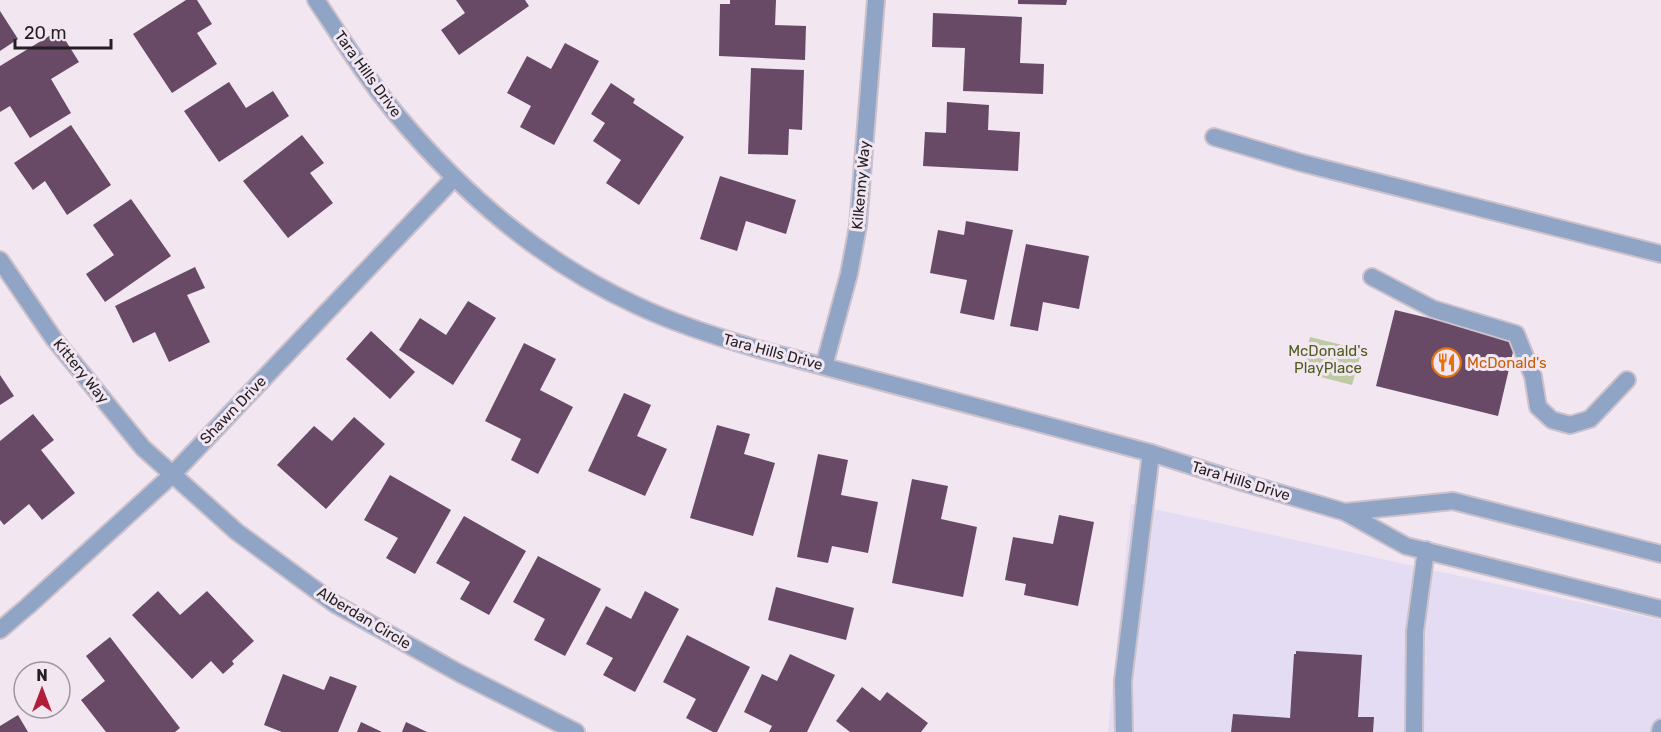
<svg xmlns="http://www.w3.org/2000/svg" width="1661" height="732" viewBox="0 0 1661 732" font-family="Rubik,sans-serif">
<rect width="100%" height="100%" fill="#f2e6f1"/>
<path fill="#e3dcf2" d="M1131,504L1661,620V732H1108Z"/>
<path fill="#becaa2" d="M1310,337L1362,350L1352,385L1301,372Z"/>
<g fill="#684a67">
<path d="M186,0H197L212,24L197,33L217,64L172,93L133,34Z"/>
<path d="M456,0H525L529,6L459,55L441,30L465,13Z"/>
<path d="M730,0H776L775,25L806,26L805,60L719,56L720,4H730Z"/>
<path d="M1018,0H1067L1066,5L1018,4Z"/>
<path d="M0,11L18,39L0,51Z"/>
<path d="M933,13L1022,17L1020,63L1044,64L1043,94L963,91L965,48L932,47Z"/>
<path d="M59,30L79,62L51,79L71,113L30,138L10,106L0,112V66Z"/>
<path d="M565,43L599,61L554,145L520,127L531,106L507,93L527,56L551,69Z"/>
<path d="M751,68L804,70L802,130L789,129L788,155L748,154Z"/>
<path d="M229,82L246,108L273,91L289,116L219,162L184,111Z"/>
<path d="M611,83L635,99L633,103L684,137L639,205L606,183L621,160L593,141L605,123L591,114Z"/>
<path d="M947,102L989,105L988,130L1020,132L1018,171L923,166L925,132L946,133Z"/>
<path d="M71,125L111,185L67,215L45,181L33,190L14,163Z"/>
<path d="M302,135L324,163L310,173L333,203L288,238L243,181Z"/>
<path d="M720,176L796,200L786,234L746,221L737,251L700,239Z"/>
<path d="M131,199L171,256L105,302L86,274L114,255L93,225Z"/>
<path d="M966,221L1013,230L994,320L960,313L967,280L930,273L938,230L964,235Z"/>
<path d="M1026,244L1089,256L1079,309L1043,302L1038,331L1010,326Z"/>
<path d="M195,267L205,288L187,295L210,342L169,362L155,332L133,343L115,306Z"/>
<path d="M468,301L496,318L453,385L399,350L420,318L446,335Z"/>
<path d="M1395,310L1516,339L1498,416L1376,386Z"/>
<path d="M371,331L415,372L390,399L346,359Z"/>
<path d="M524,343L556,359L540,390L573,407L538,474L511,460L521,439L485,421Z"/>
<path d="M0,375L14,396L0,405Z"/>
<path d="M624,393L651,405L637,436L667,449L645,496L588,471Z"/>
<path d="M33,414L54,440L41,450L75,493L42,520L29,504L4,525L0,520V441Z"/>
<path d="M354,417L385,444L326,509L277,465L314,426L332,441Z"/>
<path d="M717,425L750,434L744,454L775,463L753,536L690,518Z"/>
<path d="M818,454L848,460L841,495L878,502L868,553L832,546L828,563L797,557Z"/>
<path d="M390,475L451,510L415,574L386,558L398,538L364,520Z"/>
<path d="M912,479L948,486L941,519L977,527L963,597L892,583Z"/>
<path d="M1059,515L1094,522L1078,606L1024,595L1026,584L1005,580L1013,537L1053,544Z"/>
<path d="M464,516L526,551L489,615L460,599L470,582L436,563Z"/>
<path d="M538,556L601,589L565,656L534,640L545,619L513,602Z"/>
<path d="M776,587L854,608L846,640L768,620Z"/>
<path d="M158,591L180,615L207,591L254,641L232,661L234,664L223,674L211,661L192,679L132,615Z"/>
<path d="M645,591L679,609L635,692L603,675L613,658L586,644L606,606L631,619Z"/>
<path d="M687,635L750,667L717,732H713L686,718L696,699L663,682Z"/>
<path d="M110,637L180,728L175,732H106L81,700L105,681L86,656Z"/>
<path d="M1296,651L1362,655L1358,717H1374L1373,732H1231L1233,714L1290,718L1294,654H1296Z"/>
<path d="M790,654L835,675L807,732H769L772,726L744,712L762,674L777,681Z"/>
<path d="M283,674L324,690L330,676L357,686L338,732H282L264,725Z"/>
<path d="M862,687L880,701L887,692L928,723L921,732H850L836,721Z"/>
<path d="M18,715L28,732H0V726Z"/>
<path d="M361,722L382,732H357Z"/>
<path d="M406,722L427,732H402Z"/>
</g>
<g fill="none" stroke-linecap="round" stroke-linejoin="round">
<defs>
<g id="service">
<path d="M1214,137L1302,163L1661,254"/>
<path d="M1372,277L1433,309L1516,334L1533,376L1538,407L1552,420L1570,425L1590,419L1627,380"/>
<path d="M1124,732L1123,681L1151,453"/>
<path d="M1414,732L1415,631L1426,550"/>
<path d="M1660,732L1661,728"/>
</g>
<g id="minor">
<path d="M0,260L54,339L143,448L237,532L335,604L459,673L576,732"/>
<path d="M824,366L849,274L858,226L876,0"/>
</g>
<g id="tertiary">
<path d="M316,0C342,39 367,79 397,115C465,196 542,262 638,306C676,324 717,337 758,349L1151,453L1248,484L1345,512L1406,546L1661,609"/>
<path d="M1345,512L1453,501L1661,554"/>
<path d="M0,630L28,606L172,475L454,178"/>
</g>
</defs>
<use href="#service" stroke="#cdc2cc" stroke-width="20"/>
<use href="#minor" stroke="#cdc2cc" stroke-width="20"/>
<use href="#tertiary" stroke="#cdc2cc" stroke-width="20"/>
<use href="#service" stroke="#90a4c6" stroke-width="16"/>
<use href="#minor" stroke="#90a4c6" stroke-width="16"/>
<use href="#tertiary" stroke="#90a4c6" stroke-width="16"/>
</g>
<defs>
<symbol id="restaurant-ring" viewBox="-11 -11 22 22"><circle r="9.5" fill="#f2e6f1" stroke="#e8710a" stroke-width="1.5"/><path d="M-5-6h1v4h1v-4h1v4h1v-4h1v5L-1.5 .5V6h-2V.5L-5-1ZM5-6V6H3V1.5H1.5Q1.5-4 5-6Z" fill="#e8710a"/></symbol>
</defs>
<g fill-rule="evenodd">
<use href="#restaurant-ring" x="1430" y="346" width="33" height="33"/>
</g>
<g text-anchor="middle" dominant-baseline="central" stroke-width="6" stroke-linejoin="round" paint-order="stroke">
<g font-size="15" fill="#231f23" stroke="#f2e6f1">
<text transform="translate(368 74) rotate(54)">Tara Hills Drive</text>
<text transform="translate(861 185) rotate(-85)">Kilkenny Way</text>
<text transform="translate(773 352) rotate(15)">Tara Hills Drive</text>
<text transform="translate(81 371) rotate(51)">Kittery Way</text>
<text transform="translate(233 410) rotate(-46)">Shawn Drive</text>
<text transform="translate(1241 481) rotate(17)">Tara Hills Drive</text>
<text transform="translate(364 618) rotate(31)">Alberdan Circle</text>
</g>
<g font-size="15" fill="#4e5d1d" stroke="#f2e6f1">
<text x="1328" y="351">McDonald's<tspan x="1328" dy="17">PlayPlace</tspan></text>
</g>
<g font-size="15" fill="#c56008" stroke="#f2e6f1" text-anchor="start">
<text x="1467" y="363">McDonald's</text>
</g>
</g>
<g transform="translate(42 690)"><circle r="28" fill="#f2e6f1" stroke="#9f969f" stroke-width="1.5"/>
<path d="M0-4.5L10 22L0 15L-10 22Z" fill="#b11e38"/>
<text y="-9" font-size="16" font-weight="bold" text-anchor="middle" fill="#231f23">N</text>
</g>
<path d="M15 39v9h96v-9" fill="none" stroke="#231f23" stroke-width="3"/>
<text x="24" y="39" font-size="18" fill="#231f23" stroke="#f2e6f1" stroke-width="4.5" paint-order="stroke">20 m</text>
</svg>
